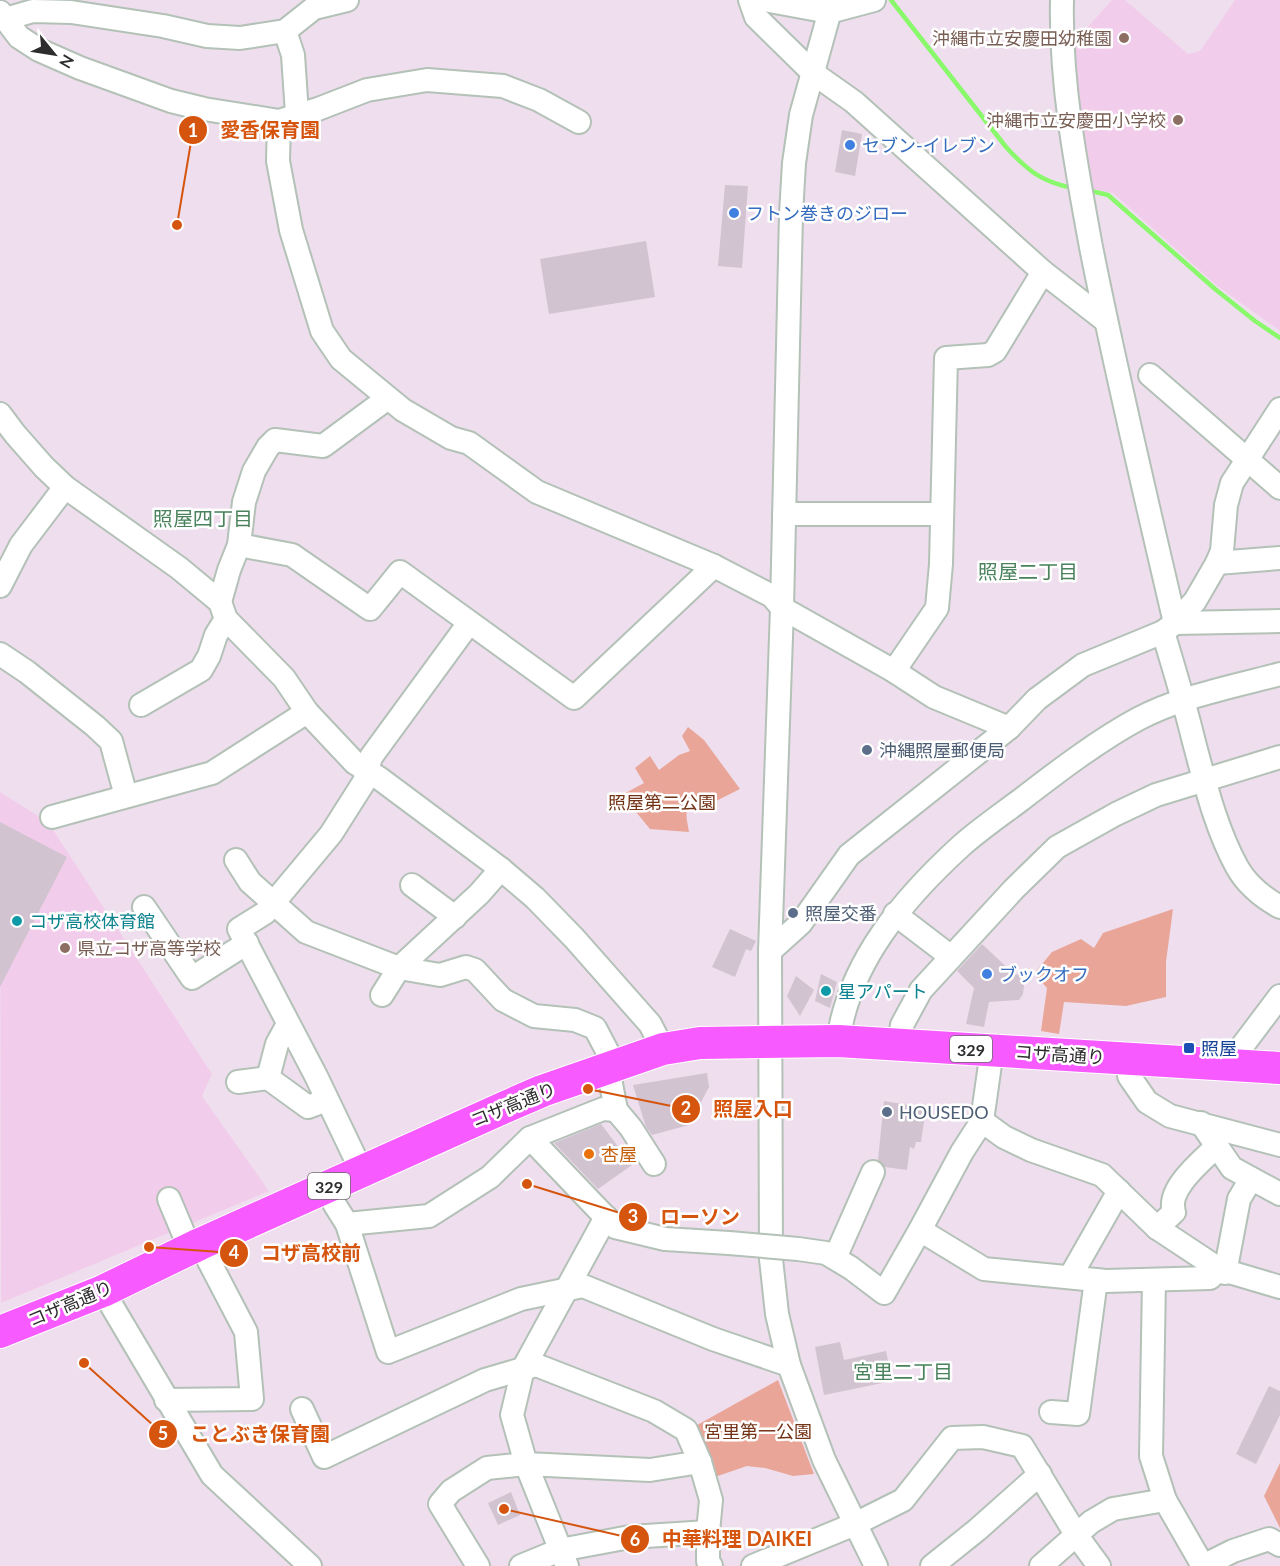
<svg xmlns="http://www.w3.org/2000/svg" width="1280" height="1566" viewBox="0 0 1280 1566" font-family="Lato,'Noto Sans JP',sans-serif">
<rect width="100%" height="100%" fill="#efdfee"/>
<g fill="#f2cdeb">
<path d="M1112,0H1125L1188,54L1200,51L1235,0H1280V331L1216,285L1113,193L1085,187L1067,50Z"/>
<path d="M0,792L48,822L212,1074L202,1096L269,1191L1,1303Z"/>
</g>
<g fill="#e9a698">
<path d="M688,727L704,740L740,789L704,807L696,800C682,807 687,819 689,832L650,829L622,795L644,783L635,768L650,756L659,770L679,755L690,751L682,736Z"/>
<path d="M1173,909L1166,962V997L1126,1006L1064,1002L1059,1034L1041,1031L1047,988L1034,974L1052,952L1081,939L1094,948L1103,933Z"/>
<path d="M778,1380L814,1474L793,1476L765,1468L747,1466L709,1479L690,1429Z"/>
<path d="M1280,1463V1528L1264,1496Z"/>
</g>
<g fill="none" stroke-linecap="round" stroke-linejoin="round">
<g stroke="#89f86b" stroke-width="4.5">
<path d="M891,0L1006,147C1027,170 1041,182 1073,188"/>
<path d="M1087,190L1108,195L1215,289L1255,321L1280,338"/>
</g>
</g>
<g fill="#d2c3d0">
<path d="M842,130L862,134L855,176L835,172Z"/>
<path d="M725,185L748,186L742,268L718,266Z"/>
<path d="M646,241L655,297L549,314L540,259Z"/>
<path d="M0,822L67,857L0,987Z"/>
<path d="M730,929L756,941L751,951L746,949L735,977L712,967Z"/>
<path d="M982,944L1014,974L1025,976L1023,994L1019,1000L989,1002L984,1027L966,1024L974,988L957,971Z"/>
<path d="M821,974L837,982L830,1008L815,1001Z"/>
<path d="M796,976L814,990L800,1016L787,996Z"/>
<path d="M707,1073L709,1087L689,1125L652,1135L646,1127L633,1085Z"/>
<path d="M884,1101L926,1108L921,1142H916L914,1149L910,1147L907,1170L885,1167L878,1160Z"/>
<path d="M601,1124L632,1165L598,1189L554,1143Z"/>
<path d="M840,1342L844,1360L886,1351L892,1381L824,1395L815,1347Z"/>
<path d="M1269,1386L1280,1391V1415L1256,1464L1236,1454Z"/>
<path d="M511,1492L520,1515L498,1525L488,1503Z"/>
</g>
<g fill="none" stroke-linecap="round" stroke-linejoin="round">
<defs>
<g id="minor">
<path d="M750,0L756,17L813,73L854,102L1043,272L1106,321"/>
<path d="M764,0L829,12L874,0"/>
<path d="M833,0L801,115L794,163L791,214L782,608L770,951L771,1259L777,1314L789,1365L824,1460L876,1566"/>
<path d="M1062,0C1060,82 1076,166 1091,247C1116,373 1146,498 1175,623"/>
<path d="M0,12L19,37L39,50L80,68L171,101L204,109L279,121L318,109L367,90L427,80L503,86L539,100L579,122"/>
<path d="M5,19L33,11L71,12L163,26L207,36L240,38L285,31L314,8L347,0"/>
<path d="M285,31L293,55L297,114"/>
<path d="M279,121L278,161L291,230L322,331L341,359L403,410L451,438L469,443L537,492L714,566L772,596L782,608L894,671L934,697L1009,728"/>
<path d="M1150,375L1280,488"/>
<path d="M0,414L15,434L44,467L65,487L179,568L220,602L226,619L284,678L307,712L355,763L379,778L501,869L535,898L574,938L650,1024L663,1049"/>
<path d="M784,514H942"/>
<path d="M239,545L292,555L370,609L400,572L574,698L714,566"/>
<path d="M1217,563L1280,558"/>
<path d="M0,586L21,545L65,487"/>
<path d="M220,602L229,570L239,545L244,502L254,471L268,447L275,440L323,446L388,398"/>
<path d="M1175,623L1280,621"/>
<path d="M1163,632C1174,668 1185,705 1194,742C1205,783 1216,829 1237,867C1247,885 1262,897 1280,907"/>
<path d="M0,654L27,672L95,726L111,741L126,796"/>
<path d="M894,671L937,608L941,564L946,358L988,355L995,351L1043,272"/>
<path d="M141,705L201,670L209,656L216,635L226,619"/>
<path d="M52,817L212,773L307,712"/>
<path d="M236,860L250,882L306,932L399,968L440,975L466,967L475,970L503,1000L534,1016L575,1020L595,1028L615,1066"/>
<path d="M412,885L455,917"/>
<path d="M144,907L192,978L247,943"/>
<path d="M895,914L950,956"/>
<path d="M770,951L801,923L849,855L1009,728L1037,699L1083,665L1163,632L1175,623L1195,601L1217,563L1222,551L1226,505L1232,483L1280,409"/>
<path d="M382,995L399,968L479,894L501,869"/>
<path d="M288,1024L277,1044L268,1078L308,1107L327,1100"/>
<path d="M838,1041C849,962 904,898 961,846C980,829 1002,814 1022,799C1057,772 1099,740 1138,719C1182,696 1232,687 1280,674"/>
<path d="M899,1045L902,1025L921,990L1014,889L1057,847L1116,814L1156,795L1280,757"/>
<path d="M1130,1059L1129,1076L1147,1102L1170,1116L1280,1145"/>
<path d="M1238,1065L1240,1049L1280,996"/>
<path d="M608,1068L616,1110L631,1128L654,1164"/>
<path d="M238,1082L268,1078"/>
<path d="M616,1110L603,1109L530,1138L615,1227L665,1239L729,1243"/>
<path d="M982,1121L1004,1137L1031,1150L1102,1175L1157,1228L1219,1269"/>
<path d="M1201,1123L1232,1168L1280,1194"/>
<path d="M361,1170L316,1076L239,929L265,913L331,834L364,782L371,757L469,623"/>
<path d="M327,1187L335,1205L347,1224L388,1352L521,1299L583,1286L713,1339L789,1365"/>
<path d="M169,1199L190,1249"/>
<path d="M347,1224L429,1216L490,1177L530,1138"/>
<path d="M1157,1228L1174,1212C1166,1189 1202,1161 1217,1146"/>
<path d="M920,1230L962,1152L982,1121L992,1050"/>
<path d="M798,1249L826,1253L851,1268L884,1293L920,1230L984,1269L1106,1281L1210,1278L1219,1269L1280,1287"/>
<path d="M835,1258L873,1172"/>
<path d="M1225,1273L1239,1199L1251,1179"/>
<path d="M1070,1277L1119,1191"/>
<path d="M1154,1280L1151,1456L1165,1500L1203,1566"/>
<path d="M103,1291L212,1475L310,1566"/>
<path d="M166,1400L252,1399L246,1332L200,1244"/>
<path d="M302,1409L324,1457L485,1380L536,1365L654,1411L686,1430L700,1462L711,1500L708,1532V1561L711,1566"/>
<path d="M1051,1412L1078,1414L1096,1280"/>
<path d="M478,1566L440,1504L451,1491L487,1468L526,1464L650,1470L700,1462"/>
<path d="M521,1566L560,1550L630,1537L708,1532"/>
<path d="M567,1566L526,1464L512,1415L523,1369L606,1217"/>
<path d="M753,1566L855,1524L903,1500L952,1438L983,1437L1022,1446L1077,1536L1099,1566"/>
<path d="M932,1566L977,1530L1040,1474"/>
<path d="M1041,1566L1091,1522L1113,1509L1165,1500"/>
<path d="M1203,1566L1233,1551L1269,1539L1280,1545"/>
</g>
<path id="highway" d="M0,1332L103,1291L200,1244L503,1108L542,1091L663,1049L700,1043L838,1041L1280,1068"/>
</defs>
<use href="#minor" stroke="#b3c1b7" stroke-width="26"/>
<use href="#highway" stroke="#fff" stroke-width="34"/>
<use href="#minor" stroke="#fff" stroke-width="22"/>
<use href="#highway" stroke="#f75aff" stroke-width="32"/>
<defs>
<path id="minor-bridge" d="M729,1243L798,1249"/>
</defs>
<use href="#minor-bridge" stroke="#b3c1b7" stroke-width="26" stroke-linecap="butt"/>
<use href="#minor-bridge" stroke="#fff" stroke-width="22"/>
</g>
<g fill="#8d6e63" stroke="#fff" stroke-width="2">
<circle cx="1124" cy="38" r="6"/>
<circle cx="1178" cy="120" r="6"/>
<circle cx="65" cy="948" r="6"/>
</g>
<g fill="#3f7fe0" stroke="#fff" stroke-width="2">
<circle cx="850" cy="145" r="6"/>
<circle cx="734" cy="213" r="6"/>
<circle cx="987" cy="974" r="6"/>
</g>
<g fill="#5c6f8a" stroke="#fff" stroke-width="2">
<circle cx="867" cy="750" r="6"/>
<circle cx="793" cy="913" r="6"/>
<circle cx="887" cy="1112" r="6"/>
</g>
<g fill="#0f9aa8" stroke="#fff" stroke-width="2">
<circle cx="17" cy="921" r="6"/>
<circle cx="826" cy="991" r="6"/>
</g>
<rect fill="#1a4fb4" stroke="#fff" stroke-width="2" x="1183" y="1042" width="12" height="12" rx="3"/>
<circle fill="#e8710a" stroke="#fff" stroke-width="2" cx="589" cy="1154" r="6"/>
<g text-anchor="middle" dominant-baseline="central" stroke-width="5" stroke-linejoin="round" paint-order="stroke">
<g fill="#fff" stroke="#6c6c6c" stroke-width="1.5">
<rect x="950" y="1036" width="42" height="26" rx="4.5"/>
<rect x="308" y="1173" width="42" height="26" rx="4.5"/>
</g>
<g font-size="16" font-weight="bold" fill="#2d2d2d">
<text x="971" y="1049">329</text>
<text x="329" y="1186">329</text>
</g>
<g font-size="18" fill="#785e54" stroke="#fff" text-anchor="end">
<text x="1112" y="38">沖縄市立安慶田幼稚園</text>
<text x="1166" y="120">沖縄市立安慶田小学校</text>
<text x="77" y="948" text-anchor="start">県立コザ高等学校</text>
</g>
<g font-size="18" fill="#366cbe" stroke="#fff" text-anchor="start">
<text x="862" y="145">セブン-イレブン</text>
<text x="746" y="213">フトン巻きのジロー</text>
<text x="999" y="974">ブックオフ</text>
</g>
<g font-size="18" fill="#4e5e75" stroke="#fff" text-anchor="start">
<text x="879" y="750">沖縄照屋郵便局</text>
<text x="805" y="913">照屋交番</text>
<text x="899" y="1112">HOUSEDO</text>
</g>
<g font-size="18" fill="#723215" stroke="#fff">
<text x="662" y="802">照屋第二公園</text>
<text x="758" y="1431">宮里第一公園</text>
</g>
<g font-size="18" fill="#0d838f" stroke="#fff" text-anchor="start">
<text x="29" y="921">コザ高校体育館</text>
<text x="838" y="991">星アパート</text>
</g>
<g font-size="18" fill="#164399" stroke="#fff" text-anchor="start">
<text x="1201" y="1048">照屋</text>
</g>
<g font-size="18" fill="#2d2d2d" stroke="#fff">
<text transform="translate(1060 1054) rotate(4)">コザ高通り</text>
<text transform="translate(513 1104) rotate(-22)">コザ高通り</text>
<text transform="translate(70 1303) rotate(-23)">コザ高通り</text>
</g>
<g font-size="18" fill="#c56008" stroke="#fff" text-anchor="start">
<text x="601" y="1154">杏屋</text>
</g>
<g font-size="20" fill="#49825c" stroke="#fff">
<text x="203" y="518">照屋四丁目</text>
<text x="1028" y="571">照屋二丁目</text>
<text x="903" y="1371">宮里二丁目</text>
</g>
</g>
<path fill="none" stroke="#d5550f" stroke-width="2" d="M177 225L193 130M588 1089L686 1109M527 1184L633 1217M149 1247L234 1253M84 1363L163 1434M504 1509L635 1539"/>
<g fill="#d5550f" stroke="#fff" stroke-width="2">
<circle cx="177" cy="225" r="6"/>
<circle cx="588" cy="1089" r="6"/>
<circle cx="527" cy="1184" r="6"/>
<circle cx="149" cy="1247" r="6"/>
<circle cx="84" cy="1363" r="6"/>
<circle cx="504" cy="1509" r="6"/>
<circle cx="193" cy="130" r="15"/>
<circle cx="686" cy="1109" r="15"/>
<circle cx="633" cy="1217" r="15"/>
<circle cx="234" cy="1253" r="15"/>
<circle cx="163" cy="1434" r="15"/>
<circle cx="635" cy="1539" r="15"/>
</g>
<g font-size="18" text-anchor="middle" font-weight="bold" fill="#fff">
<text x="193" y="137">1</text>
<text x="686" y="1115">2</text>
<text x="633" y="1223">3</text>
<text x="234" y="1259">4</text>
<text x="163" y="1440">5</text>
<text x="635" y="1546">6</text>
</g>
<g font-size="20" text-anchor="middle" font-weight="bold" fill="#d5550f" stroke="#fff" stroke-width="5" stroke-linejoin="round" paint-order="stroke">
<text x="270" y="137">愛香保育園</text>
<text x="753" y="1116">照屋入口</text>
<text x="700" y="1224">ローソン</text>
<text x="311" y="1260">コザ高校前</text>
<text x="260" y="1441">ことぶき保育園</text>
<text x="737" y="1546">中華料理 DAIKEI</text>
</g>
<g transform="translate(54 54) rotate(120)" stroke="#ffffff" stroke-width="4.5" paint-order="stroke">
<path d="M0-4.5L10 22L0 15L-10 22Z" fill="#2d2d2d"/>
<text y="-9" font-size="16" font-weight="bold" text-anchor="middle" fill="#2d2d2d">N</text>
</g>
</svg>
